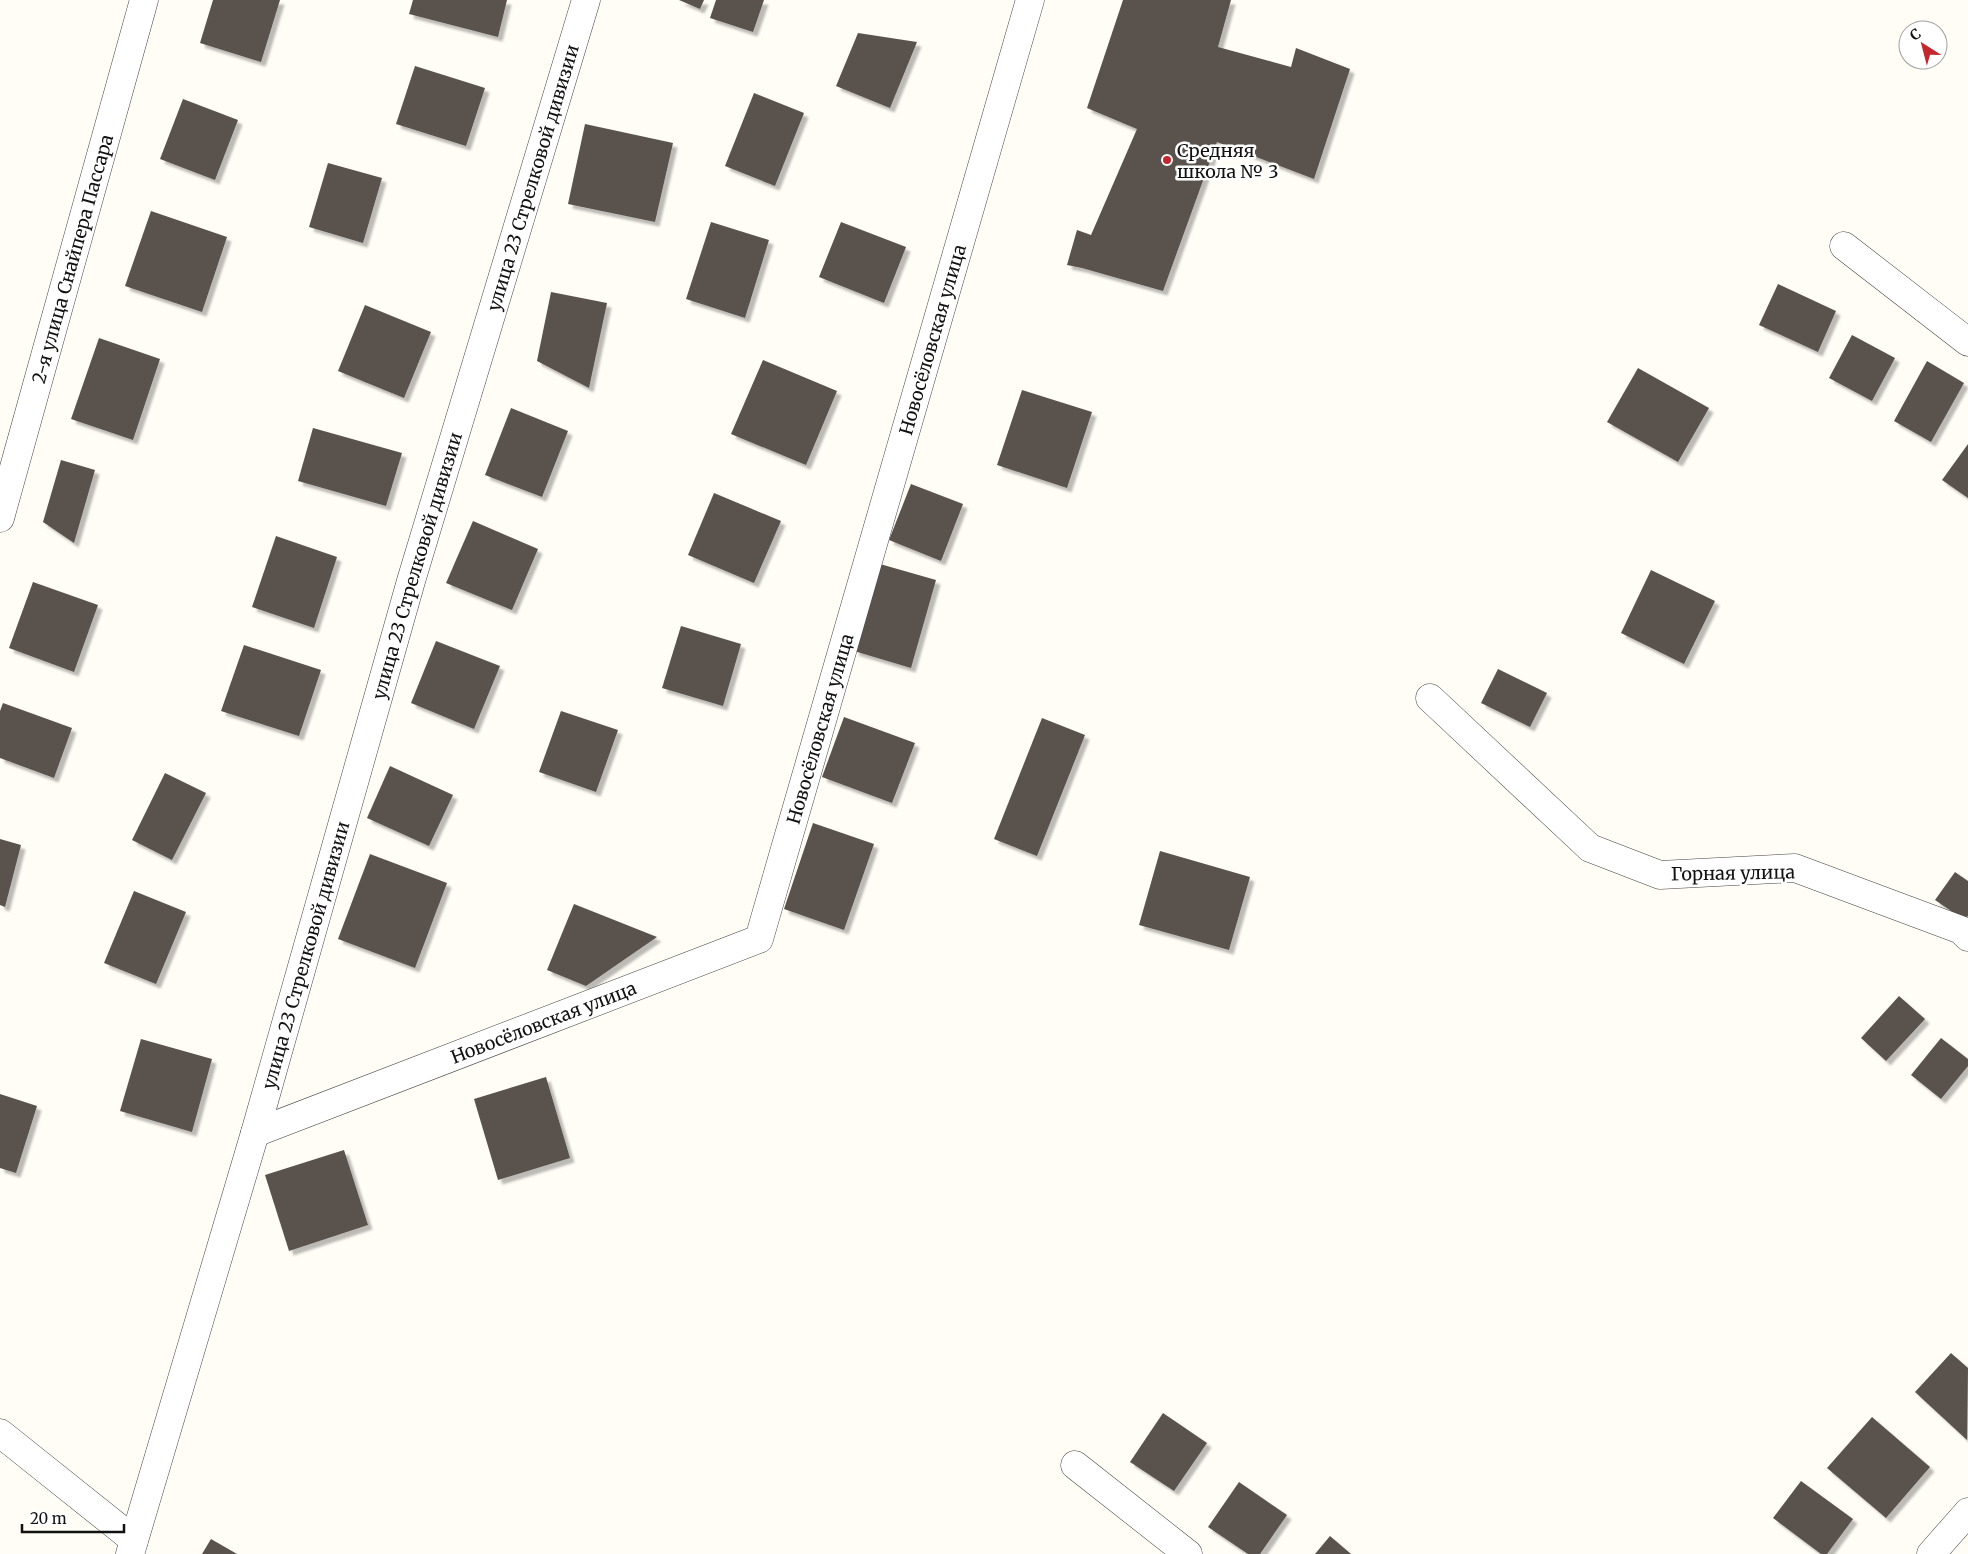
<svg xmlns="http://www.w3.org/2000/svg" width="1968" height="1554" viewBox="0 0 1968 1554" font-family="Merriweather,serif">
<defs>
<filter id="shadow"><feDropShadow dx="4.5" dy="4.5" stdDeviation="1" flood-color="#0004"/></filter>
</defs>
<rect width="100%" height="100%" fill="#fffdf5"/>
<g fill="#5a524d" filter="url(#shadow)">
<path d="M213,0H280L261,62L200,43Z"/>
<path d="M413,0H507L498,37L409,14Z"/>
<path d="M679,0H704L700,9Z"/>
<path d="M716,0H764L753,32L710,18Z"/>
<path d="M1123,0H1231L1218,47L1291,67L1296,48L1350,69L1314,179L1217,142L1163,291L1082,268L1067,265L1077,230L1091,235L1137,129L1087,108Z"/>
<path d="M858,33L917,42L890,108L836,86Z"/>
<path d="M415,66L485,88L466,146L396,124Z"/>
<path d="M754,93L804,113L775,186L725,166Z"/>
<path d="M183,99L238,120L215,180L160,159Z"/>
<path d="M585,124L673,143L655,222L568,204Z"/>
<path d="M328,163L382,178L363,243L309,227Z"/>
<path d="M151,211L227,237L202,312L125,286Z"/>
<path d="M711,222L769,240L745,318L686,299Z"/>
<path d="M841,222L906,247L884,303L819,277Z"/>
<path d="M1778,284L1836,311L1818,352L1759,325Z"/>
<path d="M551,292L607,303L589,388L537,361Z"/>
<path d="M365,305L431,332L404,398L338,371Z"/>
<path d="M1852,335L1895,358L1872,401L1829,378Z"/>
<path d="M99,338L160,359L133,440L71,419Z"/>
<path d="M763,360L837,391L806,465L731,434Z"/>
<path d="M1927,361L1964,383L1931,442L1894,421Z"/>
<path d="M1638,368L1709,408L1678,462L1607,422Z"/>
<path d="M1022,390L1092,412L1067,488L997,465Z"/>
<path d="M511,408L568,431L542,497L485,475Z"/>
<path d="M313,428L402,453L386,506L298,481Z"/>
<path d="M1968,444V498L1942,480Z"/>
<path d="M61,460L95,470L74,543L43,522Z"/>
<path d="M911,484L963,504L941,561L889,540Z"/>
<path d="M714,493L781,521L754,583L688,555Z"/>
<path d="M473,521L538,549L512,610L446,583Z"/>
<path d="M276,536L337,557L314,628L252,607Z"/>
<path d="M880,564L936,580L911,668L854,651Z"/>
<path d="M1651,570L1715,601L1684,664L1621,633Z"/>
<path d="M33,582L98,605L74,672L9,648Z"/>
<path d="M681,626L741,644L723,706L662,688Z"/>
<path d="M436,641L500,666L474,729L411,703Z"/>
<path d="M244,645L321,670L299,736L221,711Z"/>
<path d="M1498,669L1547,693L1530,727L1481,703Z"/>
<path d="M3,703L72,728L54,778L0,758V711Z"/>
<path d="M561,711L618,730L596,792L539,772Z"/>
<path d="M844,717L915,743L892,803L822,777Z"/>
<path d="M1042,718L1085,735L1037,856L994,839Z"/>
<path d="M390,766L453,795L429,846L367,818Z"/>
<path d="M165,773L206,793L172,860L132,840Z"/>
<path d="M813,823L874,844L844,930L784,909Z"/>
<path d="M0,839L21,845L5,907L0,905Z"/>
<path d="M1160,851L1250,877L1229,950L1139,925Z"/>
<path d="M370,854L447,883L415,968L338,939Z"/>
<path d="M1955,872L1968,881V916L1963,919L1935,900Z"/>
<path d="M134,891L186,912L156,984L104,963Z"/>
<path d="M574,904L657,937L586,986L547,970Z"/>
<path d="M1899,996L1925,1019L1886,1061L1861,1038Z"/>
<path d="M1941,1038L1968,1059V1066L1941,1099L1911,1075Z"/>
<path d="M141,1039L212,1059L192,1132L120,1111Z"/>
<path d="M546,1077L570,1158L498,1180L474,1099Z"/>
<path d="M0,1094L37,1106L16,1173L0,1168Z"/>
<path d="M344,1150L368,1225L289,1251L265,1175Z"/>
<path d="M1951,1353L1968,1368L1967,1440L1915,1392Z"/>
<path d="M1163,1413L1207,1443L1174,1491L1130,1462Z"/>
<path d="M1872,1417L1930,1467L1886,1518L1827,1468Z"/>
<path d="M1801,1481L1853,1519L1827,1554H1821L1773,1518Z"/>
<path d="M1239,1482L1287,1515L1260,1554H1248L1208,1527Z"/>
<path d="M1330,1536L1351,1554H1315Z"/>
<path d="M211,1539L237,1554H202Z"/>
</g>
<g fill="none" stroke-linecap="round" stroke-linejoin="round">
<defs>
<g id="street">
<path d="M1844,246L1968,342"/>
<path id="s1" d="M0,518L144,0"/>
<path d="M1430,698L1590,848L1660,875L1795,868L1961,930L1968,937"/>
<path id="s2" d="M255,1133L759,939L1030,0"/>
<path d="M0,1433L134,1540"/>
<path d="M1075,1465L1188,1554"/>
<path id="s3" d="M130,1554L255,1133L411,581L586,0"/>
<path d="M1931,1554L1968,1512"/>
</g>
</defs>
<use href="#street" stroke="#444" stroke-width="29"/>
<use href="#street" stroke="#fff" stroke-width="28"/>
</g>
<circle fill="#c4262e" stroke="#fff" stroke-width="2" cx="1167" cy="160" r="5"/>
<g text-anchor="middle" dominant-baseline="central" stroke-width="5" stroke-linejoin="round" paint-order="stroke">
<g font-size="18" fill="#111" stroke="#fff" text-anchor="start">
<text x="1177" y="150">Средняя<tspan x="1177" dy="21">школа № 3</tspan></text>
</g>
<g font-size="18" fill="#111" stroke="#fff">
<text stroke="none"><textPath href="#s3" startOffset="1434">улица 23 Стрелковой дивизии</textPath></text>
<text stroke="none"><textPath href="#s1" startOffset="269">2-я улица Снайпера Пассара</textPath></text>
<text stroke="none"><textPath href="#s2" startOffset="1164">Новосёловская улица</textPath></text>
<text stroke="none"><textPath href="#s3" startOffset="1029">улица 23 Стрелковой дивизии</textPath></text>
<text stroke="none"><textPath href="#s2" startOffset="759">Новосёловская улица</textPath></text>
<text transform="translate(1733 873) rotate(-1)">Горная улица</text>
<text stroke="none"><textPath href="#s3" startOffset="624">улица 23 Стрелковой дивизии</textPath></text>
<text stroke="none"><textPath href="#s2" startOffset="309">Новосёловская улица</textPath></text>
</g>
</g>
<g transform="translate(1923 45) rotate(324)"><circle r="24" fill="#ffffff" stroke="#a0a0a0"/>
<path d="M0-4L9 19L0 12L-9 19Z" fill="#c4262e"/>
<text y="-8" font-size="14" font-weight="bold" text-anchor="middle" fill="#111111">С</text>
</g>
<path d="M22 1524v8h102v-8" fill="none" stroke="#111111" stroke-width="2.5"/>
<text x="30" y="1524" font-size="15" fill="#111111" stroke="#ffffff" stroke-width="4" paint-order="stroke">20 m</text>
</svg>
